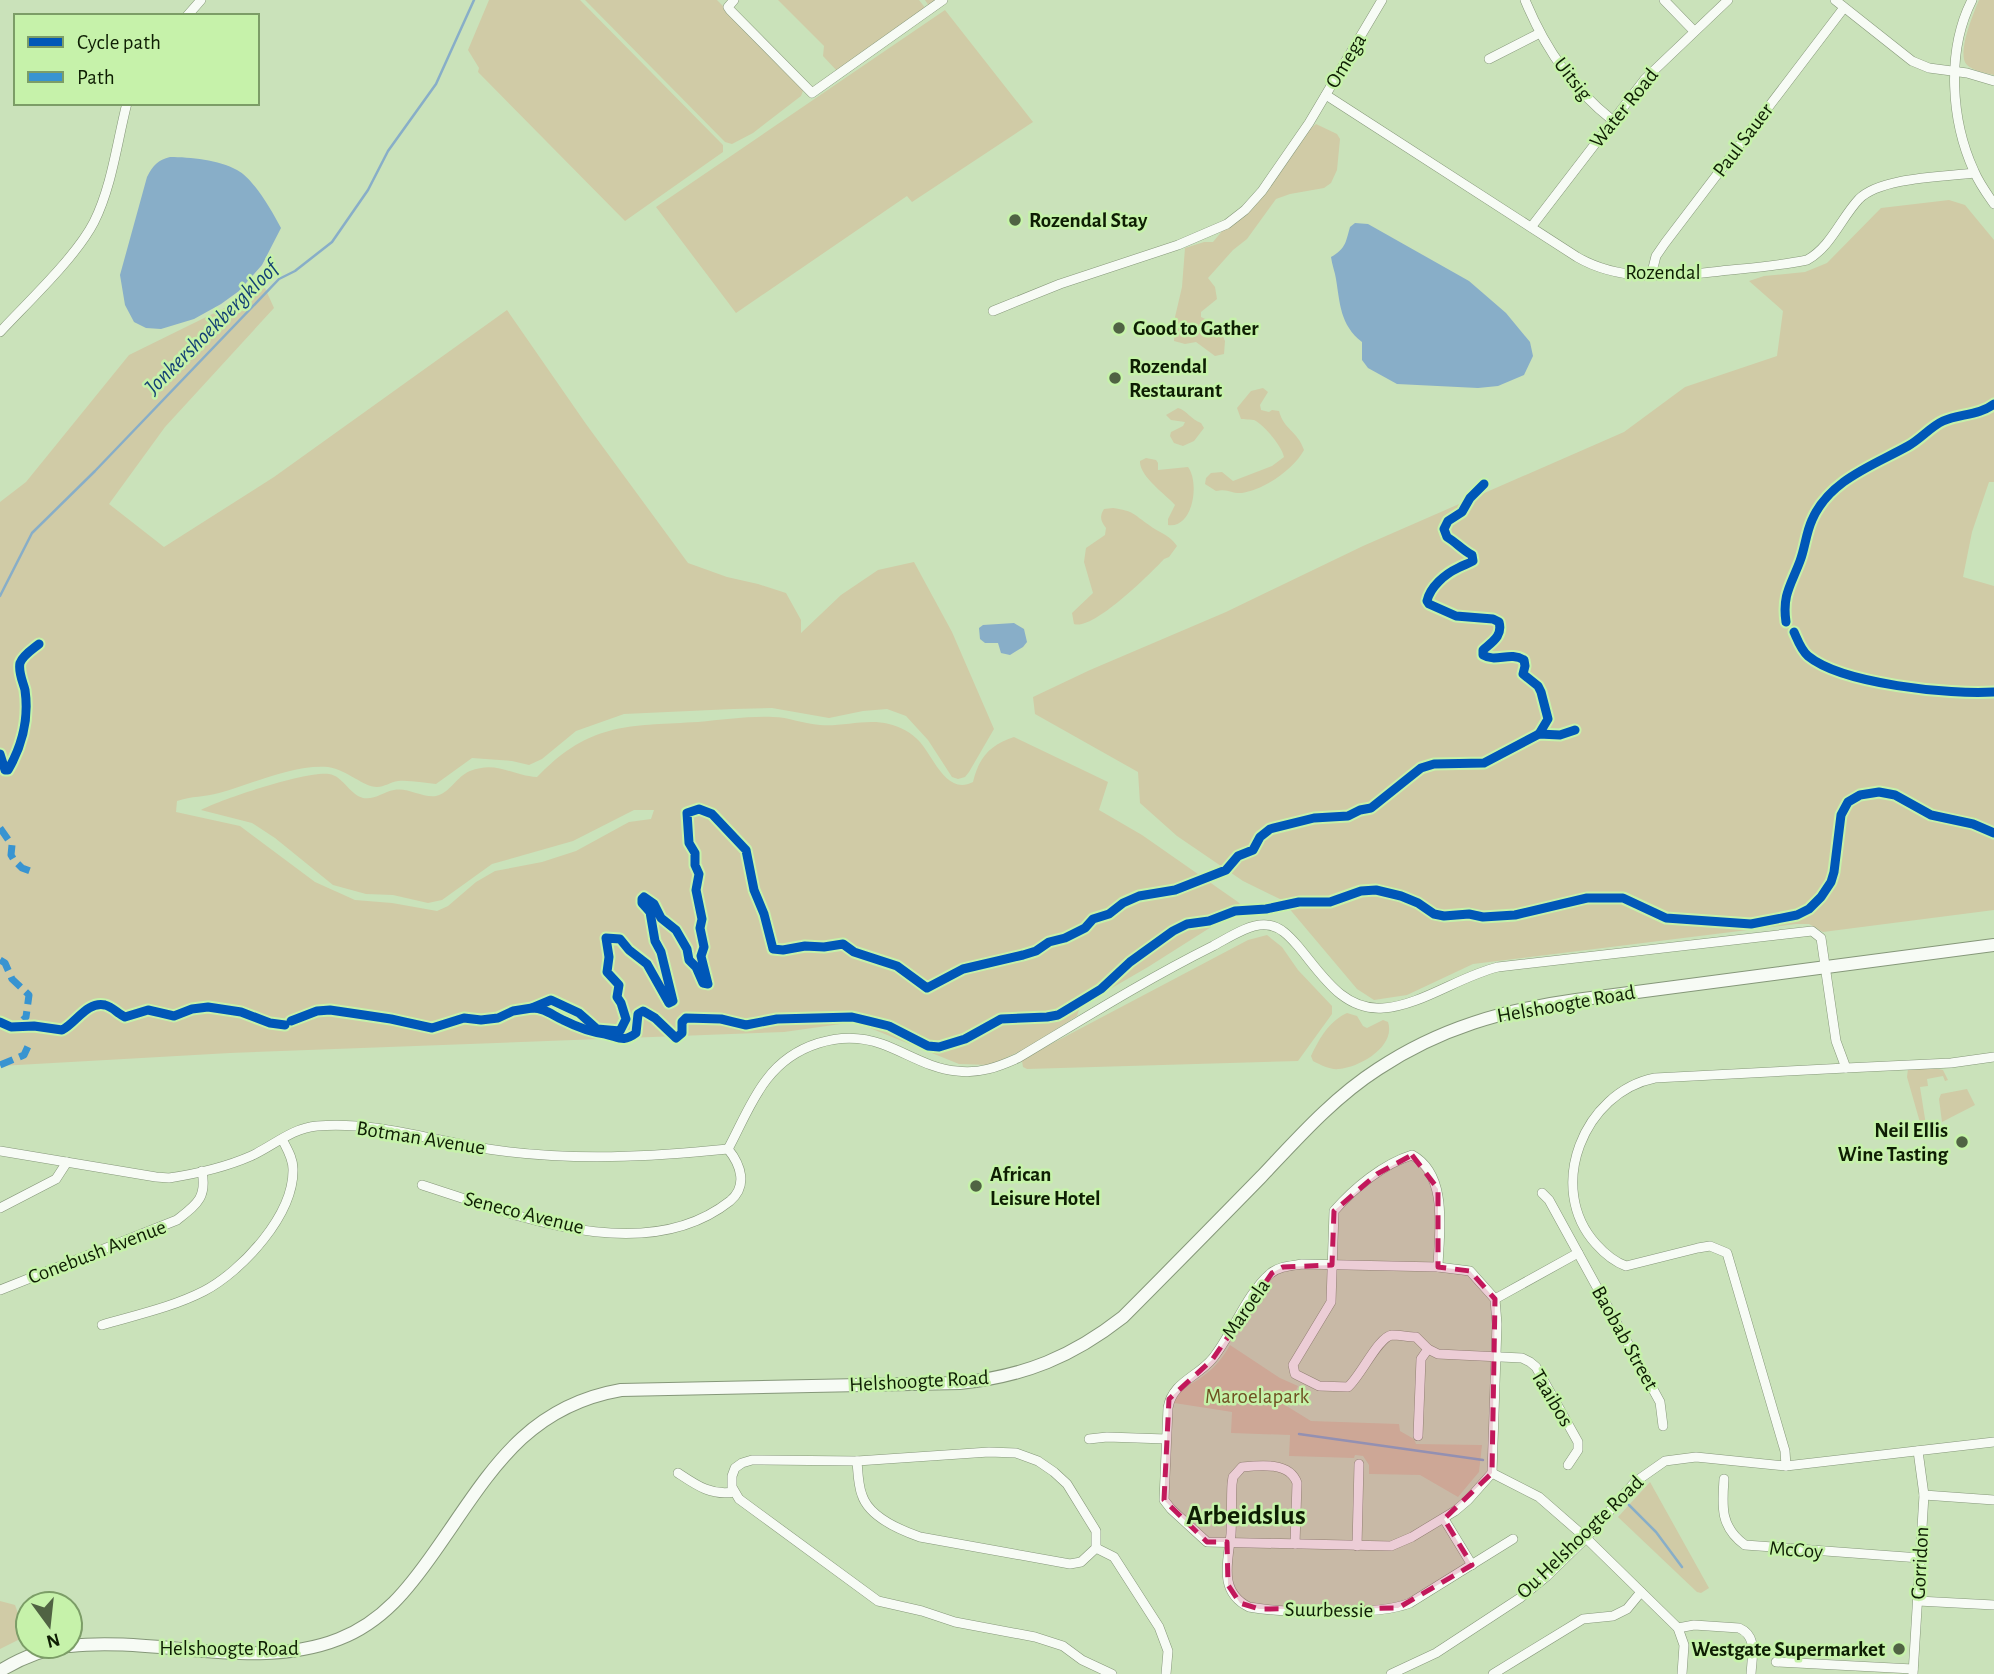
<svg xmlns="http://www.w3.org/2000/svg" width="1994" height="1674" viewBox="0 0 1994 1674" font-family="'Alegreya Sans',sans-serif">
<rect width="100%" height="100%" fill="#cae2ba"/>
<g fill="#d0cba6">
<path d="M489,0H580L723,145V152L625,221L478,72L479,68L468,50Z"/>
<path d="M585,0H717L804,88L801,96L753,133L732,144L725,142Z"/>
<path d="M778,0H919L926,9L929,6L925,0H939L838,72L823,56L824,46Z"/>
<path d="M1979,0H1994V75C1986,73 1973,71 1967,65C1956,54 1974,12 1979,0Z"/>
<path d="M945,10L1033,122L912,202L907,196L736,313L656,207Z"/>
<path d="M1316,124L1337,134L1340,139L1337,170L1331,183L1324,188L1290,194L1276,199L1247,239L1233,250L1208,278L1215,287L1217,299L1201,312V317L1218,325L1225,341L1224,354L1215,356L1196,342L1185,344L1174,341L1175,317L1182,287L1185,248L1204,242H1213L1223,230L1238,221L1270,185L1309,130Z"/>
<path d="M1949,200L1965,205L1994,240V482H1989L1972,532L1963,577L1994,586V910L1823,932L1809,924H1796L1473,964L1407,995L1374,1000L1357,989L1282,900L1243,881L1177,836L1140,803L1138,772L1035,714L1033,697L1090,670L1226,612L1363,546L1624,432L1685,387L1777,356L1783,311L1749,281L1764,276L1805,272L1827,263L1881,208Z"/>
<path d="M265,288L274,308L165,427L109,504L164,547L274,477L507,310L586,424L688,563L727,577L758,584L786,593L801,620V633L841,595L878,570L914,562L952,632L994,729L969,772L965,777L958,779L952,777L928,740L906,716L887,709L863,711L829,718L772,708L733,709L624,714L576,731L542,759L529,765L512,761L472,758L436,784C423,783 411,780 398,781C391,782 384,787 377,787C363,787 348,770 328,767C294,764 252,784 219,793C205,797 191,796 177,801L176,812L240,826L315,882L355,900L392,903L437,911L448,906L476,882L495,871L542,862L576,851L629,822L651,819L654,810H634L573,841L492,864L442,900L428,903L393,895L366,894L333,885L275,838L252,823L201,810C221,799 306,771 329,774C343,776 349,794 363,798C375,800 383,792 394,790C408,787 422,798 436,796C450,793 457,776 470,771C497,760 512,776 537,777C590,722 628,726 698,722C722,720 748,716 773,717C788,717 804,724 820,725C842,727 867,718 889,724C901,727 911,732 920,742C934,758 947,796 973,782C979,757 990,745 1014,737L1108,782L1099,810L1142,835L1238,902L1241,905L1238,910L1148,967L1098,996L1082,1000L1077,1016L1027,1048L990,1065L959,1064L855,1022L784,1032L230,1053L0,1066V502L26,482L129,355Z"/>
<path d="M1263,388L1268,392L1260,405L1261,410L1269,412L1272,410L1279,411C1284,430 1297,430 1304,450C1294,469 1264,490 1242,493C1231,494 1229,488 1216,491L1205,484L1206,478L1211,473L1222,472L1233,481L1272,466L1284,457C1282,446 1264,425 1254,420C1253,420 1242,419 1241,419L1237,408L1251,391Z"/>
<path d="M1178,408C1186,410 1192,420 1201,423L1204,428L1194,441L1183,446L1174,443L1170,436L1171,432L1183,426L1185,422L1171,420L1166,415Z"/>
<path d="M1146,458L1156,460L1158,463V470L1188,467C1200,483 1193,529 1168,525V519L1175,505C1165,494 1139,476 1140,461Z"/>
<path d="M1113,508C1134,511 1133,514 1149,525C1159,533 1169,534 1177,546L1169,557L1164,559C1150,574 1093,631 1074,624L1072,613L1093,593L1084,562L1086,548L1105,535L1106,528C1101,521 1099,517 1104,509Z"/>
<path d="M1267,935L1282,947L1298,970L1332,1006V1014L1298,1061L1027,1069L1023,1067L1022,1061L1036,1052L1248,940Z"/>
<path d="M1347,1013L1357,1016L1363,1026L1367,1028L1383,1020L1388,1022C1396,1046 1361,1067 1339,1069C1330,1070 1321,1065 1313,1061L1311,1056C1319,1039 1329,1021 1347,1013Z"/>
<path d="M1933,1068L1943,1070L1948,1080L1945,1081L1943,1076L1927,1079L1928,1086L1920,1087L1926,1125L1921,1126L1907,1077L1908,1069Z"/>
<path d="M1967,1089L1975,1105L1942,1122L1939,1099L1941,1094Z"/>
<path d="M1230,1345L1280,1378L1298,1386L1295,1393H1293L1285,1405L1311,1421L1399,1424L1400,1431L1414,1439L1416,1444L1482,1445L1479,1472L1458,1497L1420,1475L1369,1474V1465L1363,1456L1355,1455L1354,1458L1289,1456L1290,1435L1231,1433L1232,1412L1174,1403C1178,1387 1191,1386 1203,1376C1214,1369 1224,1356 1230,1345Z"/>
<path d="M1650,1482L1709,1588L1701,1593L1697,1592L1618,1517Z"/>
<path d="M0,1601L15,1605L26,1636L0,1649Z"/>
</g>
<g fill="#88aec8">
<path d="M170,157C190,157 219,160 237,170C254,179 272,211 281,228L262,265L239,291L221,304L194,319L161,329L146,328L134,322L125,305L120,275L147,177C153,165 158,160 170,157Z"/>
<path d="M1355,223L1368,224L1469,281L1506,313L1530,342L1533,356L1524,375L1498,386L1478,388L1397,384L1368,368L1362,360V342C1340,325 1340,303 1336,279C1335,272 1332,265 1331,257C1346,249 1346,241 1350,227Z"/>
<path d="M1014,623L1024,629L1027,642L1023,647L1010,655L1001,653L998,643H985L980,639L979,628L983,625Z"/>
</g>
<g fill="none" stroke-linecap="round" stroke-linejoin="round">
<g stroke="#88aec8" stroke-width="2.5">
<path d="M0,596L32,533L95,471L279,279L295,271L332,242L368,190L388,151L436,84L474,0"/>
<path d="M1299,1434L1483,1460"/>
<path d="M1629,1505L1656,1532L1682,1567"/>
</g>
<defs>
<g id="street">
<path d="M734,0L728,7L730,10L812,93L943,0"/>
<path d="M1525,0C1544,46 1572,88 1611,119"/>
<path d="M1664,0L1694,31"/>
<path d="M1835,0L1912,61L1929,68L1967,73L1994,81"/>
<path d="M1972,0C1946,51 1951,121 1974,171C1979,183 1987,194 1994,204"/>
<path d="M187,16L201,0"/>
<path d="M1489,59L1540,33"/>
<path d="M1326,95L1577,257C1622,283 1671,276 1721,271C1750,268 1779,266 1807,260C1831,247 1841,218 1859,199C1881,177 1944,177 1974,173"/>
<path d="M1532,226L1645,79L1728,0"/>
<path d="M1651,276L1656,256L1665,243L1843,9"/>
<path d="M993,311L1060,284L1178,245L1227,224L1245,210L1262,191L1309,123L1382,0"/>
<path d="M0,332C28,302 76,257 94,222C112,186 117,142 127,103"/>
<path d="M728,1149C740,1127 751,1099 767,1079C793,1045 840,1029 882,1044C907,1053 930,1069 957,1071C979,1074 998,1067 1018,1058C1083,1019 1145,980 1213,946C1228,938 1250,923 1267,925C1280,926 1289,936 1297,945C1321,973 1342,1011 1383,1008C1420,1006 1460,976 1498,967L1812,931L1821,938L1836,1041L1846,1068L1951,1063L1994,1057"/>
<path d="M0,1151L156,1177L169,1178C195,1174 226,1167 251,1156C273,1146 292,1128 317,1126C379,1121 435,1142 495,1150C573,1161 650,1157 728,1149"/>
<path d="M422,1185C513,1214 644,1269 730,1201C748,1186 741,1165 728,1149"/>
<path d="M1542,1193L1549,1200L1660,1402L1663,1426"/>
<path d="M0,1208L56,1179L67,1162"/>
<path d="M1302,1264L1438,1267L1470,1271L1495,1299L1497,1324L1492,1473L1468,1500L1455,1511L1412,1537L1391,1546L1207,1542L1171,1509L1164,1500L1168,1408C1172,1382 1198,1377 1213,1358C1233,1333 1246,1294 1271,1273C1280,1266 1291,1266 1302,1264Z"/>
<path d="M1438,1267C1439,1233 1449,1175 1412,1155C1383,1164 1354,1188 1334,1211L1331,1302L1293,1365L1295,1374L1319,1386L1348,1387C1361,1376 1378,1337 1392,1335C1400,1335 1408,1337 1416,1337L1428,1349L1438,1354L1522,1358L1530,1362L1536,1367L1578,1442V1450L1568,1465"/>
<path d="M0,1290L177,1220C197,1204 207,1198 202,1171"/>
<path d="M1495,1299L1578,1253"/>
<path d="M102,1325C136,1315 173,1307 204,1291C242,1271 294,1215 293,1169C293,1158 287,1149 282,1139"/>
<path d="M1418,1436L1421,1359L1428,1349"/>
<path d="M1089,1439L1107,1437L1166,1439"/>
<path d="M989,1452L1016,1453L1038,1461L1054,1472L1067,1484L1096,1531V1548L1081,1562L1070,1564L920,1537C900,1530 869,1517 862,1495C858,1485 858,1472 857,1461Z"/>
<path d="M857,1461L752,1460L742,1463L735,1468L732,1476V1487L739,1499L878,1601L922,1611L955,1622L1035,1637L1063,1646L1082,1660L1112,1674"/>
<path d="M1786,1466L1785,1451L1727,1253L1710,1246L1698,1248L1626,1266C1615,1262 1604,1253 1596,1244C1545,1188 1584,1092 1655,1078L1846,1068"/>
<path d="M678,1473C696,1485 711,1496 734,1492"/>
<path d="M1492,1473L1539,1497L1586,1538L1678,1628L1684,1645L1682,1674"/>
<path d="M1724,1479C1722,1506 1720,1527 1745,1545L1920,1558"/>
<path d="M1924,1495L1994,1500"/>
<path d="M1444,1519L1472,1565"/>
<path d="M1295,1544L1297,1483C1290,1462 1261,1465 1242,1467L1233,1477L1232,1484C1231,1500 1232,1517 1231,1534C1228,1561 1218,1592 1249,1607C1283,1613 1379,1616 1410,1603L1513,1539"/>
<path d="M1357,1546L1359,1464"/>
<path d="M1096,1548L1114,1557L1159,1627L1168,1651L1166,1674"/>
<path d="M1918,1601L1994,1605"/>
<path d="M1678,1628L1694,1625L1739,1628C1758,1636 1752,1656 1751,1674"/>
<path d="M1776,1662L1913,1669"/>
<path d="M1391,1674L1436,1653L1520,1598L1547,1576L1586,1538L1635,1482L1665,1461L1696,1457L1786,1466L1994,1442"/>
<path d="M1493,1674L1583,1619L1613,1616L1627,1609L1641,1592"/>
<path d="M1913,1674L1924,1495L1918,1451"/>
</g>
<g id="secondary">
<path d="M70,1646C156,1636 256,1672 339,1639C383,1622 409,1588 435,1551C488,1476 523,1407 621,1390L960,1383C1025,1376 1072,1357 1123,1317C1169,1271 1215,1224 1261,1177C1297,1139 1333,1098 1378,1069C1440,1028 1504,1010 1576,1000L1994,945"/>
<path d="M0,1671C21,1658 43,1649 68,1646"/>
</g>
</defs>
<use href="#street" stroke="#859779" stroke-width="10"/>
<use href="#secondary" stroke="#859779" stroke-width="14"/>
<use href="#street" stroke="#f7fbf5" stroke-width="9"/>
<use href="#secondary" stroke="#f7fbf5" stroke-width="12"/>
<g stroke="#3894d1" stroke-width="7" stroke-dasharray="14 7" stroke-linecap="butt">
<path d="M0,828L12,845L11,855L14,860L22,868L33,872"/>
<path d="M0,960L5,963L12,979L29,995L26,1017L23,1020"/>
<path d="M0,1065L24,1055L30,1042"/>
</g>
<defs>
<g id="cycleway">
<path d="M1484,484L1470,498L1462,512L1448,521L1444,529L1447,537C1457,543 1462,550 1472,555L1473,561C1468,564 1463,565 1458,568C1445,574 1430,587 1427,601L1429,604L1456,616L1493,619L1499,622C1503,636 1492,642 1483,650V655C1496,663 1510,651 1524,660L1525,666L1523,674L1538,686L1541,692L1548,719L1539,734"/>
<path d="M1786,622C1782,595 1791,585 1800,561C1805,548 1806,533 1812,520C1829,480 1874,465 1908,446C1921,439 1930,427 1943,421C1959,414 1980,415 1994,404"/>
<path d="M1794,632C1798,641 1801,650 1808,656C1842,684 1950,695 1994,692"/>
<path d="M0,754L5,770H8C22,746 29,718 25,690C23,682 18,672 20,663C23,655 33,649 39,644"/>
<path d="M532,1008C545,1008 552,1015 563,1020C577,1027 590,1032 605,1034C619,1037 623,1043 636,1033L638,1014L643,1011L655,1018L676,1038L682,1033V1022L686,1018L721,1019L746,1025L777,1019L852,1017L889,1026L928,1046L939,1047L965,1039L1001,1019L1047,1017L1058,1015L1101,989L1130,962L1173,931L1187,924L1209,921L1235,911L1266,909L1299,902H1330L1361,891L1376,890L1401,896L1418,903L1434,914L1444,916L1469,914L1483,917L1515,915L1587,898H1623L1666,918L1751,924L1797,915L1809,909L1821,897L1831,882L1834,872L1841,815L1848,802L1860,795L1879,792L1895,795L1931,815L1973,824L1994,833"/>
<path d="M291,1021L317,1011L330,1010L391,1019L432,1028L464,1018L481,1020L498,1018L513,1011L532,1008L551,1000L579,1013L597,1029L620,1031L626,1019L621,1003L617,997L619,985L607,972L609,957L606,938L620,939L629,950L647,964L669,1003L673,1001L661,952L655,941L650,912L642,903V899L644,897L654,904L661,918L676,930L687,949L689,960L696,967L703,983L708,984L701,956L704,947L700,928L702,919L696,890L699,874L695,865V853L689,843L687,813L699,809L712,814L746,850L754,890L764,914L773,949L783,950L805,946L824,947L843,944L854,952L897,966L927,988L963,969L1023,955L1036,951L1049,942L1065,938L1085,928L1093,919L1109,914L1123,903L1139,896L1175,890L1226,870L1238,856L1253,850L1260,837L1270,829L1314,818L1348,816L1360,810L1371,808L1421,768L1434,764L1484,763L1539,734L1560,735L1575,730"/>
<path d="M0,1022L11,1027L34,1026L62,1030C76,1023 87,1001 105,1005C113,1007 118,1014 125,1017L148,1010L174,1016L192,1009L208,1007L241,1012L270,1023L285,1025"/>
</g>
</defs>
<use href="#cycleway" stroke="#c6f2aa" stroke-width="13"/>
<use href="#cycleway" stroke="#0057b8" stroke-width="9"/>
</g>
<path fill="#c2185b" fill-opacity="0.2" stroke="#c2185b" stroke-width="5" stroke-dasharray="14 9" stroke-linejoin="round" d="M1412,1155L1438,1189V1267L1470,1271L1495,1299L1492,1473L1444,1519L1472,1565L1398,1608L1259,1609L1240,1603L1228,1585L1227,1542H1207L1164,1500L1169,1399L1212,1360L1272,1273L1283,1267L1332,1265L1334,1211L1377,1174Z"/>
<g fill="#506343" stroke="#c6f2aa" stroke-width="2.5">
<circle cx="1015" cy="220" r="7"/>
<circle cx="1119" cy="328" r="7"/>
<circle cx="1115" cy="378" r="7"/>
<circle cx="1962" cy="1142" r="7"/>
<circle cx="976" cy="1186" r="7"/>
<circle cx="1899" cy="1649" r="7"/>
</g>
<g text-anchor="middle" dominant-baseline="central" stroke-width="5" stroke-linejoin="round" paint-order="stroke">
<g font-size="21" fill="#0e1e03" stroke="#c6f2aa">
<text transform="translate(1346 61) rotate(-59)">Omega</text>
<text transform="translate(1573 79) rotate(52)">Uitsig</text>
<text transform="translate(1624 108) rotate(-51)">Water Road</text>
<text transform="translate(1743 140) rotate(-53)">Paul Sauer</text>
<text x="1663" y="272">Rozendal</text>
<text transform="translate(1566 1004) rotate(-10)">Helshoogte Road</text>
<text transform="translate(421 1138) rotate(9)">Botman Avenue</text>
<text transform="translate(524 1213) rotate(14)">Seneco Avenue</text>
<text transform="translate(97 1252) rotate(-21)">Conebush Avenue</text>
<text transform="translate(1246 1309) rotate(-55)">Maroela</text>
<text transform="translate(1625 1338) rotate(61)">Baobab Street</text>
<text transform="translate(919 1381) rotate(-3)">Helshoogte Road</text>
<text transform="translate(1552 1398) rotate(59)">Taaibos</text>
<text transform="translate(1580 1537) rotate(-44)">Ou Helshoogte Road</text>
<text transform="translate(1796 1550) rotate(4)">McCoy</text>
<text transform="translate(1920 1563) rotate(-87)">Gorridon</text>
<text transform="translate(1329 1610) rotate(1)">Suurbessie</text>
<text x="229" y="1648">Helshoogte Road</text>
</g>
<g font-size="21" font-weight="bold" fill="#0e1e03" stroke="#c6f2aa" text-anchor="start">
<text x="1029" y="220">Rozendal Stay</text>
<text x="1133" y="328">Good to Gather</text>
<text x="1129" y="366">Rozendal<tspan x="1129" dy="24">Restaurant</tspan></text>
<text x="1948" y="1130" text-anchor="end">Neil Ellis<tspan x="1948" dy="24">Wine Tasting</tspan></text>
<text x="990" y="1174">African<tspan x="990" dy="24">Leisure Hotel</tspan></text>
<text x="1885" y="1649" text-anchor="end">Westgate Supermarket</text>
</g>
<g font-size="21" fill="#6f5022" stroke="#c6f2aa">
<text x="1257" y="1396">Maroelapark</text>
</g>
<g font-size="23" font-style="italic" fill="#134274" stroke="#c6f2aa">
<text transform="translate(212 328) rotate(-45)">Jonkershoekbergkloof</text>
</g>
<g font-size="28" font-weight="bold" fill="#0e1e03" stroke="#c6f2aa">
<text x="1246" y="1516">Arbeidslus</text>
</g>
</g>
<rect x="14" y="14" width="245" height="91" fill="#c6f2aa" stroke="#7c9d67" stroke-width="2"/>
<rect x="28" y="37" width="35" height="10" fill="#0057b8" stroke="#7c9d67" stroke-width="2"/>
<text x="77" y="49" font-size="21" fill="#0e1e03">Cycle path</text>
<rect x="28" y="72" width="35" height="10" fill="#3894d1" stroke="#7c9d67" stroke-width="2"/>
<text x="77" y="84" font-size="21" fill="#0e1e03">Path</text>
<g transform="translate(49 1625) rotate(165)"><circle r="33" fill="#c6f2aa" stroke="#7c9d67" stroke-width="2"/>
<path d="M0-5L12 26L0 18L-12 26Z" fill="#506343"/>
<text y="-10" font-size="19" font-weight="bold" text-anchor="middle" fill="#0e1e03">N</text>
</g>
</svg>
